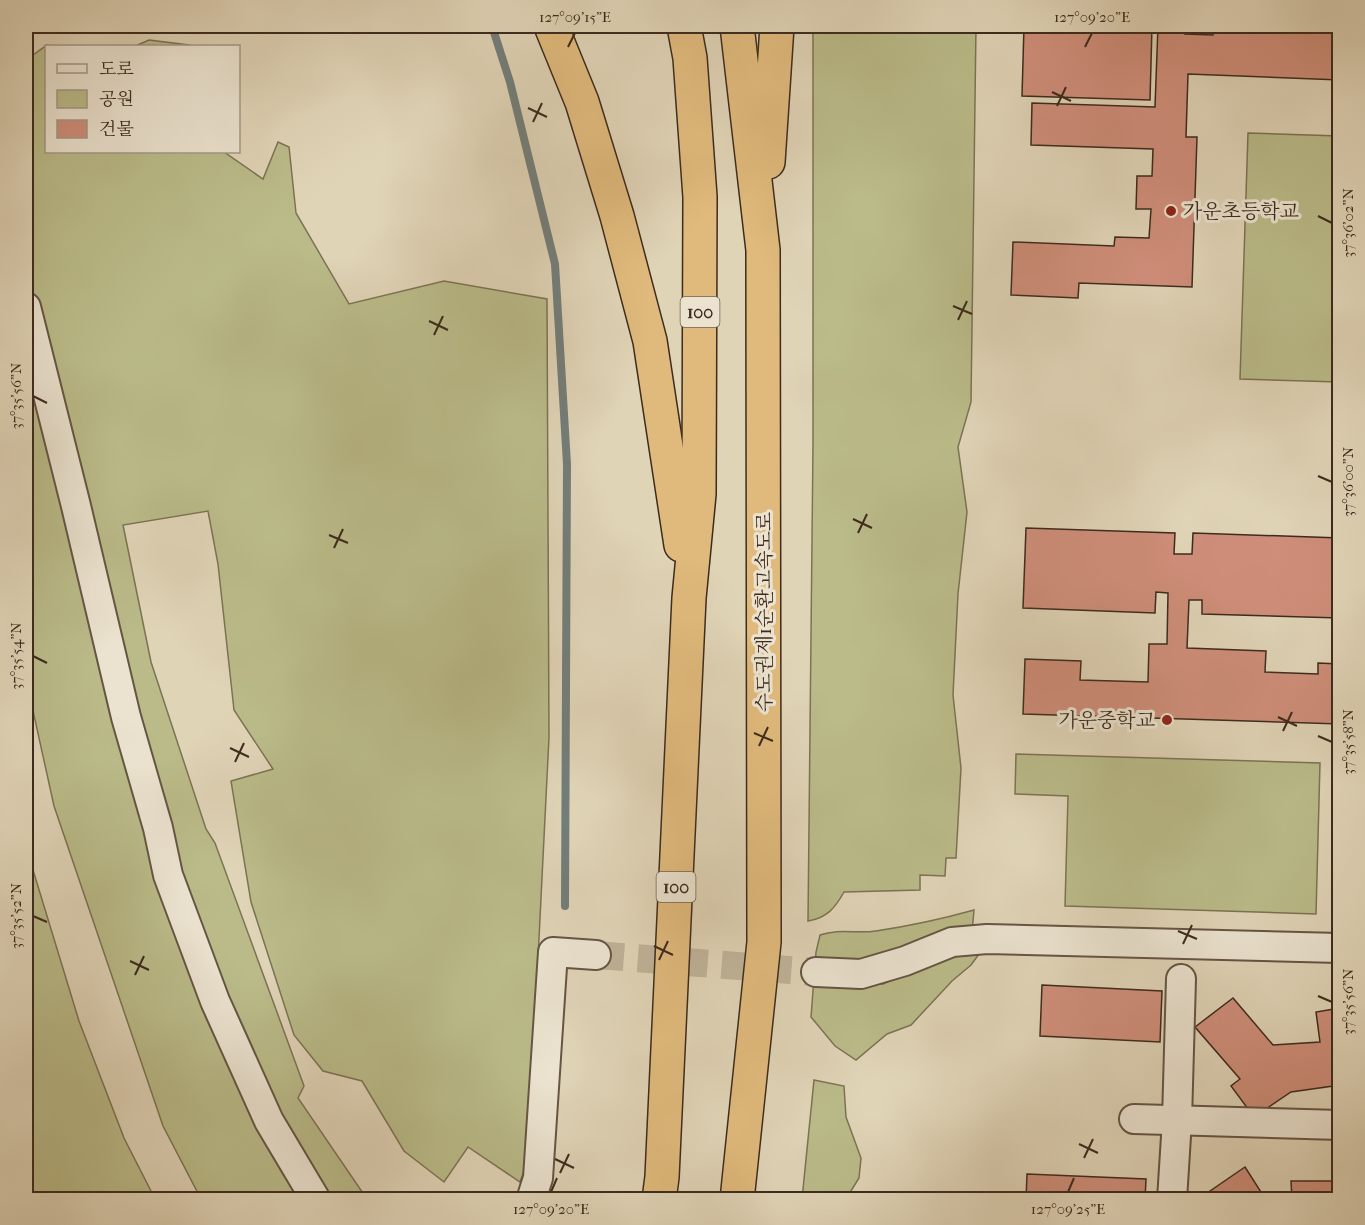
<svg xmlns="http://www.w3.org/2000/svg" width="1365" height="1225" viewBox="0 0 1365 1225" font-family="'IM FELL French Canon','Noto Serif KR',serif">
<rect width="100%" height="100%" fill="#e0d4b7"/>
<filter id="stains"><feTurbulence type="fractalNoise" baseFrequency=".00333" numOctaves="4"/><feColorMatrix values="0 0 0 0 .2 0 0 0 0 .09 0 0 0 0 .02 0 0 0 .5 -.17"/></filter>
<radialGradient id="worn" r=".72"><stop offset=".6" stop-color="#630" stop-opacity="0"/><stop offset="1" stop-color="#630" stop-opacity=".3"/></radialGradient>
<g fill="#babb89" stroke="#7c7354" stroke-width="1.5">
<path d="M813,26H976L971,402L958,447L967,512L958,594L953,695L961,768L956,858H946L945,876L920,875V890L844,892C835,908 827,918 808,921L813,445Z"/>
<path d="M149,40L189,45V46H135Z"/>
<path d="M47,45L50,46H46V152H224L263,179L278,142L289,147L296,213L349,304L444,281L547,299L549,737L528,1160L520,1182L468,1147L444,1182L404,1151L362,1081L323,1071L294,1035L251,902L231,781L273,769L234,710L218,564L208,511L123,525L151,662L206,829L215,843L304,1086L298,1098L367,1199H201L163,1126L54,806L26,679V60Z"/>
<path d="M1248,133L1339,136V382L1240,379Z"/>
<path d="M1016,754L1320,763L1316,914L1065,906L1068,796L1015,794Z"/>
<path d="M26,847L79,1021L124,1138L155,1199H29L26,1185Z"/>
<path d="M974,910L972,932L829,985L883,984L960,951L982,950L971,965L952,981L911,1025L887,1034L856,1060L835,1046L811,1017L816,952L820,935C839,928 857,934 876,931C909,926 942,919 974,910Z"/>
<path d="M814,1080L844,1086L846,1117L861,1158L859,1178L846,1199H802Z"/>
</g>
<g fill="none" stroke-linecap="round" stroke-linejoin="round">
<path stroke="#737e7a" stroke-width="8" d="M492,26L510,82L555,264L567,464L565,906"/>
</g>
<g fill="#cf8e7a" stroke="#3d2b1e" stroke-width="1.5">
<path d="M1024,26H1152L1150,100L1022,96Z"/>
<path d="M1158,26H1185V34L1213,35V26H1310V27L1340,29V80L1188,74L1186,137H1197L1192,287L1079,283L1078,298L1011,295L1013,242L1114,246L1115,237L1149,238L1151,209H1136L1137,176H1152L1153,149L1031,145L1032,103L1155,107Z"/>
<path d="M1026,528L1175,533L1174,554H1192L1193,533L1340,538V618L1202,614V600H1189L1187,648L1266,651L1265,672L1318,674V663L1340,664V724L1023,714L1025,659L1081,661L1080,680L1148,682L1149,644H1167L1168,593L1156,592L1155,613L1023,608Z"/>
<path d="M1042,985L1162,991L1160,1042L1040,1036Z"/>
<path d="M1233,998L1273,1045L1320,1042L1316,1012L1340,1008V1085L1291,1092L1254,1117L1231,1086L1240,1079L1195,1027Z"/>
<path d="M1245,1167L1266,1200H1197Z"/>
<path d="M1027,1174L1146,1179L1145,1200H1026Z"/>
<path d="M1291,1181H1336L1337,1200H1292Z"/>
</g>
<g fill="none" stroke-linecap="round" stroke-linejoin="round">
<path stroke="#bfb298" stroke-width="28" stroke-dasharray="28 14" stroke-linecap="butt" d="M596,955L816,972"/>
<defs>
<g id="minor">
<path d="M26,307L76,506L126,717L158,828L168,875L215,1001L269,1121L316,1200"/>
<path d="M816,972L861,974L905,961L952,942L987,939L1340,948"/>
<path d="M1134,1119L1340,1125"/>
<path d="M531,1200L538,1178L553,952L596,955"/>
<path d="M1172,1200L1177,1120L1181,979"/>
</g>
<g id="highway">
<path d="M551,26L582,102L617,216L650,341L681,545"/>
<path d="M737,26L763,250L764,942L737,1200"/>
<path d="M768,162L777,26"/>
<path d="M659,1200L662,1177L689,598L699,494L700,197L690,58L684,26"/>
</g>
</defs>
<use href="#minor" stroke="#654" stroke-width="32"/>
<use href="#highway" stroke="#3d2b1e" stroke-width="36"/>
<use href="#minor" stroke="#ebe3d0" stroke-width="28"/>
<use href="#highway" stroke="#e0ba7c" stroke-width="33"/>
</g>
<path fill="none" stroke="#3d2b1e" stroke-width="2" d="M568,47L575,33M1085,47L1092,33M1052,92L1071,101M1057,106L1066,87M528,108L547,117M533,122L542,103M1318,216L1332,223M953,306L972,314M958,320L967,301M429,321L448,330M434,335L443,316M33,396L47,403M1318,476L1332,482M853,519L872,528M858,533L867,514M329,535L348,543M334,548L343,529M33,656L47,663M1278,717L1297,726M1283,731L1292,712M754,733L773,741M1318,736L1332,742M759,746L768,727M230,748L249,757M235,762L244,743M33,916L47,922M1178,931L1197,939M1183,944L1192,925M654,946L673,955M659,960L668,941M130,961L149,970M135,975L144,956M1318,996L1332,1002M1079,1144L1098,1153M1084,1158L1093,1139M555,1159L574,1168M560,1173L569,1154M551,1192L557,1178M1068,1192L1074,1178"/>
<g fill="#8f2418" stroke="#ebe3d0" stroke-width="2">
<circle cx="1171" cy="211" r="6"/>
<circle cx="1167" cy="720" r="6"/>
</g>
<g text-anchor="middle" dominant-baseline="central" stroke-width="6" stroke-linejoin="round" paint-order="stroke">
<g fill="#ebe3d0" stroke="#716253" stroke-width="1.5">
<rect x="680.5" y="297" width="39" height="30" rx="4.5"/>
<rect x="656.5" y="872" width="39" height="30" rx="4.5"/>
</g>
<g font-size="18" font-weight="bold" fill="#3d2b1e">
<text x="700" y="312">100</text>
<text x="676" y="887">100</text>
</g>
<g font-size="20" fill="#3d2b1e" stroke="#ebe3d0" text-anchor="start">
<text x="1183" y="211">가운초등학교</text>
<text x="1155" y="720" text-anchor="end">가운중학교</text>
</g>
<g font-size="20" fill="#3d2b1e" stroke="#ebe3d0">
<text transform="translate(764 612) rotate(-90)">수도권제1순환고속도로</text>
</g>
</g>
<rect width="1365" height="1225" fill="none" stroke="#e0d4b7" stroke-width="66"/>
<rect x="45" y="45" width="195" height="108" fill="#ebe3d0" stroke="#a59989" stroke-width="1.5"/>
<rect x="57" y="64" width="30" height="9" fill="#ebe3d0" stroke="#a59989" stroke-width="1.5"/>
<text x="99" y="75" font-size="18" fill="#3d2b1e">도로</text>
<rect x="57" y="90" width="30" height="18" fill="#babb89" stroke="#a59989" stroke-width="1.5"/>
<text x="99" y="105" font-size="18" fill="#3d2b1e">공원</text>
<rect x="57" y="120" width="30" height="18" fill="#cf8e7a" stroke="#a59989" stroke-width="1.5"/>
<text x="99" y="135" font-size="18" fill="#3d2b1e">건물</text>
<rect x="33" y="33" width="1299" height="1159" fill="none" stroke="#3d2b1e" stroke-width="2"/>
<g font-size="15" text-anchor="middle" fill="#3d2b1e">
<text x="575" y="22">127°09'15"E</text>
<text x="1092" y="22">127°09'20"E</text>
<text transform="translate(1348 223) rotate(-90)" y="5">37°36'02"N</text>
<text transform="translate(16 396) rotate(-90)" y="5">37°35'56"N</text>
<text transform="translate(1348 482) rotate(-90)" y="5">37°36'00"N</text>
<text transform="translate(16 656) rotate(-90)" y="5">37°35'54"N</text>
<text transform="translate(1348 742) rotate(-90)" y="5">37°35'58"N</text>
<text transform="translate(16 916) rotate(-90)" y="5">37°35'52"N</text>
<text transform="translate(1348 1002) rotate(-90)" y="5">37°35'56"N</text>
<text x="551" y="1214">127°09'20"E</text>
<text x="1068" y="1214">127°09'25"E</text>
</g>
<rect width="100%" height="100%" filter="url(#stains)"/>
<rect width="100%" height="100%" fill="url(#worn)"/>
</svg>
